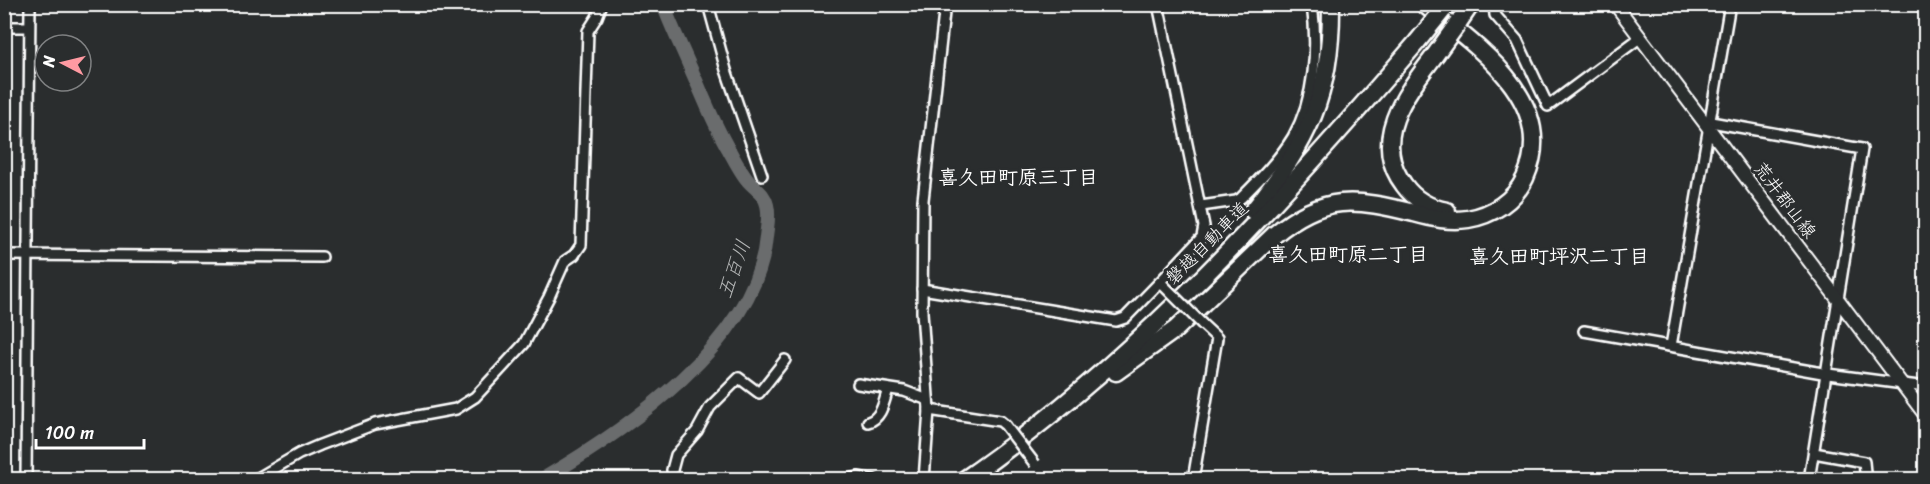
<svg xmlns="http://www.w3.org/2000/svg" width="1930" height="484" viewBox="0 0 1930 484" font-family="Sriracha,'Klee One',sans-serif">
<rect width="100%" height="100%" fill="#2a2d2e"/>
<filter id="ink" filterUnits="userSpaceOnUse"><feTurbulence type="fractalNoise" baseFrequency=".0167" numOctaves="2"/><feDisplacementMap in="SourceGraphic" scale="12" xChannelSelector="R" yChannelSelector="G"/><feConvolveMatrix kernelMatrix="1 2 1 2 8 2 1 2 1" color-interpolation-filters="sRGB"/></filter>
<g filter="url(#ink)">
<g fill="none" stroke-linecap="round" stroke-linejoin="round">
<path stroke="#6a6c6d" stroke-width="14" d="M541,480C625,431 757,341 766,237C767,226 770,216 767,205C764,191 752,188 745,177C739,169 734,159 729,150C713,123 703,95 690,67C681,46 671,26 663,4"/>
<defs>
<g id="street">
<path d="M708,4L726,70L762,175"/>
<path d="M1158,4L1204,226L1202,237L1160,282L1163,285"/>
<path d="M1494,4L1495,15L1517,40L1548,106L1641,37"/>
<path d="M4,27H29"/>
<path d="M1711,122L1862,149L1809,480"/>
<path d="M1201,206L1236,201L1241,198C1260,179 1279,160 1293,137C1315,98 1318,48 1312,4"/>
<path d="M4,255L322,257"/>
<path d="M922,289L1116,321L1125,318L1160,282"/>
<path d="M1584,331L1828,374L1926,387"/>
<path d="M1671,346L1730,4"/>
<path d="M858,384L904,391L928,400"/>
<path d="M929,410L1000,421L1005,425"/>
<path d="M868,422C882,418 884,401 888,389"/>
<path d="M1814,453L1864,462L1865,472"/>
<path d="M26,480L30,4"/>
<path d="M250,480L258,478L299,454L320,445L375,424L456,409L475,397L524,344L549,297L565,261L574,255L581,245L588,31L597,17L602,4"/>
<path d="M673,480L672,470L676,455L697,431L710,407L739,378L759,393L785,360"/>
<path d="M846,480L858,477L874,480"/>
<path d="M924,480L929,410L922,312L923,200L945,4"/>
<path d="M1193,480L1217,338L1202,324"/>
</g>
<path id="secondary" d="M1615,4L1926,416"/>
<g id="highway">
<path d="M1458,23L1471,4"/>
<path d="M1435,55C1407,92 1369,139 1404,185C1414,199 1430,208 1447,211"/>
<path d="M1253,211C1308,141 1332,96 1331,4"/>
<path d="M1116,372L1176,329L1274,235C1324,193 1356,199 1414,213C1432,218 1450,222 1468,219C1492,215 1514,201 1525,178C1560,101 1475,45 1424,4"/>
<path d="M964,480C1136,362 1282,199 1417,42"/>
</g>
</defs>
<use href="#street" stroke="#fff" stroke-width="14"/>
<use href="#secondary" stroke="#fff" stroke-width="16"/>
<use href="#highway" stroke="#fff" stroke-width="21"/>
<use href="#street" stroke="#2a2d2e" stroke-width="9"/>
<use href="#secondary" stroke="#2a2d2e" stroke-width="12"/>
<use href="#highway" stroke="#2a2d2e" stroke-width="16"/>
<defs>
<g id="street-bridge">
<path d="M1163,285L1202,324"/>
<path d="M1005,425L1035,464"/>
</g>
<g id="highway-bridge">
<path d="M1417,42L1443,10"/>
<path d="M1435,55L1458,23"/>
</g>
</defs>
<use href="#street-bridge" stroke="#fff" stroke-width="14" stroke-linecap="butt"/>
<use href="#highway-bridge" stroke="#fff" stroke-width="21" stroke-linecap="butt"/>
<use href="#street-bridge" stroke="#2a2d2e" stroke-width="9"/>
<use href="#highway-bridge" stroke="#2a2d2e" stroke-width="16"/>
</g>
</g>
<g text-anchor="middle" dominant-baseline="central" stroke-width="6" stroke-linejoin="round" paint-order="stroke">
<g font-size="18" fill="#fff" stroke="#2a2d2e">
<text transform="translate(1785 200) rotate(53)">荒井郡山線</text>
<text transform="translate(1207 243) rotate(-45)">磐越自動車道</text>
</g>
<g font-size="20" font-weight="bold" fill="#fff" stroke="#2a2d2e">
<text x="1018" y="177">喜久田町原三丁目</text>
<text x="1348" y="254">喜久田町原二丁目</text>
<text x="1559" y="256">喜久田町坪沢二丁目</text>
</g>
<g font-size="20" font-style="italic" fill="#b4b6b6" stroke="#2a2d2e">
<text transform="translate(734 269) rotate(-70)">五百川</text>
</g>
</g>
<rect width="1930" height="484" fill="none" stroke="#2a2d2e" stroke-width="24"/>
<rect x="12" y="12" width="1906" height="460" fill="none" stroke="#fff" stroke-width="2" filter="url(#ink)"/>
<g transform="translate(63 63) rotate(277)"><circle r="28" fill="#2a2d2e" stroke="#7f8182" stroke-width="1.5"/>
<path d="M0-4.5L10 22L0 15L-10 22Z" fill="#ff9aa2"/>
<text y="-9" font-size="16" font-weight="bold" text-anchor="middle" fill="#ffffff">N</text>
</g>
<path d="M36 439v9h108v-9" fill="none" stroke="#ffffff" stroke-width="3"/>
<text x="45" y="439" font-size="18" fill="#ffffff" stroke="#2a2d2e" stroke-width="4.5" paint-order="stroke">100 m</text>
</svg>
